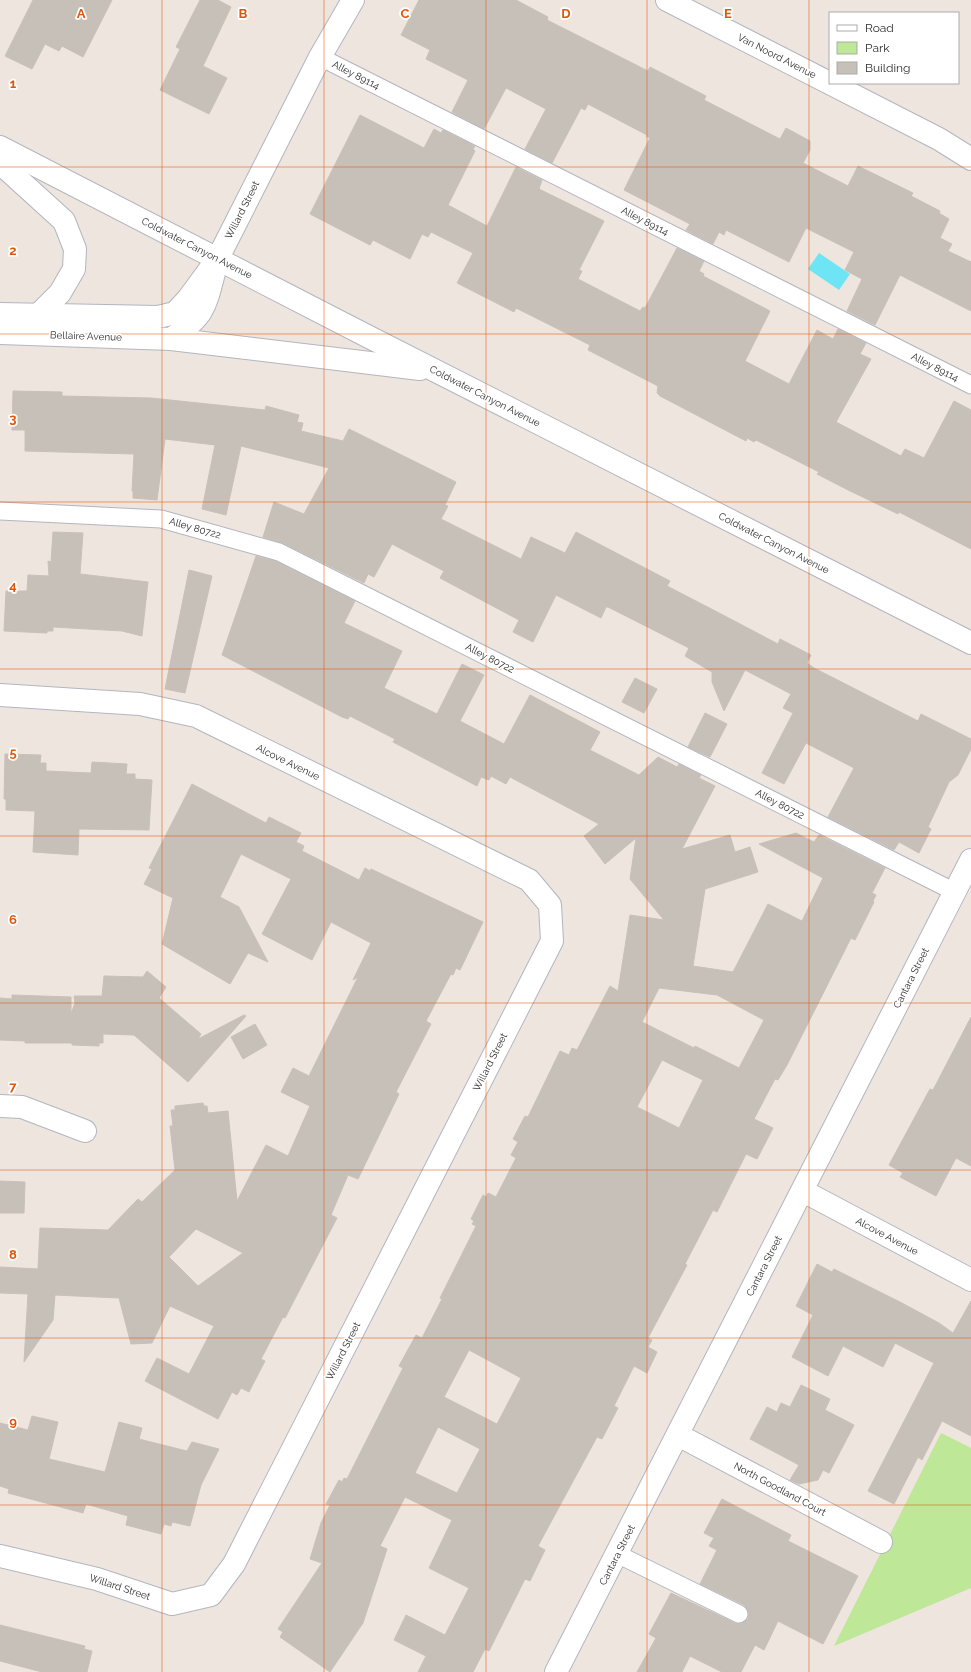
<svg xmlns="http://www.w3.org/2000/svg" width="971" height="1672" viewBox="0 0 971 1672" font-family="Raleway,sans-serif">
<rect width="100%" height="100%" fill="#eee5de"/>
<path fill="#bfe798" d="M941,1433L971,1448V1588L834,1646Z"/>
<path fill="#6de5f4" d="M819,253L850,274L839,290L808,269Z"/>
<g fill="#c6c0b9" stroke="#cac0b7" fill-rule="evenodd">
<path d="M33,0H112L83,57L62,46L59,51L45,44L32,69L5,56Z"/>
<path d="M200,0H218L231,7L203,66L227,78L209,114L160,90L180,49L176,47Z"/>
<path d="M419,0H516L548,17L547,20L648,71L650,67L706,96L704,100L780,139L786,128L810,141V150L803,163L848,186L858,166L913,193L911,196L940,211L939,213L949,219L940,238L952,244L948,251L971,262V311L900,275L875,325L847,311L862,279L845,270L854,252L806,228L789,262L726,230L724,235L719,232L713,244L686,230L690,224L624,190L650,138L646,136L647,135L588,104L585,110L581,108L552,163L525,149L546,109L506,88L484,129L452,112L468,80L426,59L430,50L401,35Z"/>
<path d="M360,115L424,148L434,129L441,133L443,130L475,146L473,149L475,151L448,205L487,226L516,167L542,180L539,189L604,221L579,270L582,271L578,279L640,311L643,307L645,308L677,248L704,261L699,271L704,274L703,276L770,311L745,361L789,384L817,330L833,339L838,329L866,343L860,354L871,359L836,422L901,456L905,449L924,458L954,401L971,410V549L899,512L898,514L848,490L817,474L819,472L756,440L754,442L747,438L746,441L660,396L657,393L658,386L588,350L590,345L516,308L514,312L457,283L473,253L431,232L428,237L422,234L410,259L373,240L370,245L310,214Z"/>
<path d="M13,391L62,392V396L151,398L265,410L266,406L299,415L297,422L303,423L301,431L343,441L349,429L456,482L445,505L448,506L441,519L521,559L531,537L565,553L576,532L670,581L667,586L723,615L778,644L780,639L811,655L807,663L814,668L918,721L921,714L971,739V749L958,775L949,782L928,827L931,829L919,853L899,842L894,850L828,817L854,768L806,743L784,784L762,773L793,713L783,708L791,694L745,670L724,711L712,682V672L685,656L689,648L608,607H606L601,618L556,595L533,642L513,632L519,620L440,578L444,571L392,544L374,577L368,574L364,583L283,543L263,537L274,502L304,514L329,468L241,446L226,515L202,509L215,445L165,439L157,500L133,498V491H132L134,454L25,451V430H12Z"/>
<path d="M53,532L83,533L80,574L148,582L142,636L122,631L53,627V631H47V633L4,631L6,591H27L28,575L49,576L48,561L51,562Z"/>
<path d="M256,556L275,561L355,601L344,623L402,651L384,688L437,714L462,664L484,675L460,721L504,744L530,695L600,732L590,750L639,775L658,757L677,767L679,764L701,775L699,778L715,786L682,849L730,835L735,852L750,847L758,872L705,889L693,966L733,972L768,904L802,921L823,878L759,844L796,833L814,842L819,835L885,868L872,893L876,895L873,901L874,902L855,940L851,938L787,1065L778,1080L775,1079L754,1119L773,1128L757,1159L746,1154L717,1212L713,1210L685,1264L687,1265L648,1338L652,1340L648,1347L657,1352L647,1373L634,1366L614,1406L618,1408L602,1439L597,1437L538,1546L545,1550L530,1581L525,1579L489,1651L485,1649L473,1672H418L426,1656L394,1640L406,1615L445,1635L469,1588L429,1568L452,1520L405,1497L380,1546L387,1549L363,1623L330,1672L280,1637L283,1632L278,1629L322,1563L310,1559L321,1523L330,1505L326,1504L339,1480L342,1482L344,1478L347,1479L403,1368L399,1366L416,1335L422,1338L442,1299L440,1298L476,1226L472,1224L474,1221L471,1219L483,1195L486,1197L488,1193L496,1197L516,1158L511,1155L518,1142L513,1139L525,1116L528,1117L560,1051L569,1055L572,1048L577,1050L610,986L618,991L630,915L664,920L630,879L636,838L605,864L584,836L599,824L510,777L506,784L491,776L489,780L481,777L477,786L393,742L395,739L350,716L348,719L342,717L222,655ZM659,988L717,995L764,1020L739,1068L695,1046L694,1048L642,1022ZM662,1060L703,1080L679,1128L637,1107ZM469,1350L521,1378L497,1424L444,1397ZM438,1427L480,1449L457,1493L415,1473Z"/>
<path d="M189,570L212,576L185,693L165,689Z"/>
<path d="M635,678L657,689L644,713L622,702Z"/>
<path d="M705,713L727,724L710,757L688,747Z"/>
<path d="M5,754L41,755L40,763H46V771L91,773L92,762L127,764L126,774H135V779L152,780L149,830L79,829L78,855L33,852L35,811L6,810V799H4Z"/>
<path d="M192,784L266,823L269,817L301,833L296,842L304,846L302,851L359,880L365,868L370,871L371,869L483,922L460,970L456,968L453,975L451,974L426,1021L431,1024L396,1092L399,1094L358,1179L348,1175L331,1215L337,1218L285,1318L283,1317L261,1359L265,1361L249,1392L241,1388L237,1395L232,1392L218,1419L145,1381L157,1358L189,1374L214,1326L170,1306L152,1343L131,1344L119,1298L55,1295L53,1320L24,1362L28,1294L0,1293V1267L38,1269L40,1228L108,1230L138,1199L142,1202L175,1170L170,1126H173L171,1110H175V1106L203,1103L204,1106H207L208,1113L228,1111L237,1201L266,1145L288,1156L310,1106L281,1092L293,1068L309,1076L358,977L353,980L371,943L331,922L312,960L262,934L291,879L241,854L220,897L239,907L268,962L248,953L230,984L162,944L173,898L144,884L152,869L149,868ZM196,1229L243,1253L198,1286L169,1257Z"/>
<path d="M147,971L166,987L159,998L201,1034L198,1039L244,1015L246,1016L188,1082L134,1035L103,1034V1043H99V1046L72,1045V1043H25V1041L0,1040V998L12,999V995L71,997V1014L75,1003L74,996H102L104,976L143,977Z"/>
<path d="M971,1017V1166L956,1158L936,1196L900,1177L903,1173L889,1165L930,1089L933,1090Z"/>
<path d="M255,1024L267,1045L243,1059L231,1037Z"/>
<path d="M0,1181L25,1182L24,1213H0Z"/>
<path d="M817,1264L832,1272L834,1269L900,1302L939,1323L953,1333L971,1301V1436L942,1421L922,1460L918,1457L894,1504L868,1491L934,1363L895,1343L883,1367L843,1346L828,1376L792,1357L813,1315L796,1306Z"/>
<path d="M801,1385L830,1399L825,1410L854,1425L829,1473L823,1470L818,1480L799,1484L790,1480L799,1465L750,1439L767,1407L777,1412L781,1403L790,1407Z"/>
<path d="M32,1416L58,1422L49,1459L105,1472L119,1422L142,1428L139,1439L187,1451L192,1442L219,1449L201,1485L190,1526L172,1522L171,1526L164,1524L161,1534L126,1525L128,1516L86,1504L83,1513L8,1493L9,1489L0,1486V1423L28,1430Z"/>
<path d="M722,1499L791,1535L788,1541L858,1576L823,1644L778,1621L764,1650L755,1645L741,1672H722L690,1656L682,1672H637L656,1638L649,1634L671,1593L735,1623L740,1624L748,1619L749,1613L744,1605L700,1584L717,1550L709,1546L714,1538L704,1533Z"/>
<path d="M0,1625L85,1646L84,1649L92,1651L87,1672H42L0,1661Z"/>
</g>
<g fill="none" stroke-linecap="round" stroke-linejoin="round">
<defs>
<g id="lane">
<path d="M320,57L971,385"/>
<path d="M0,511L161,519L279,552L955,892"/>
<path d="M617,1554L739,1614"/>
</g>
<g id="street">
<path d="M667,0L939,139L971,159"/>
<path d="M218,258L320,57L353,0"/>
<path d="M0,695L140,704L196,716L529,880L550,905L552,941L234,1564L211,1595L172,1604L97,1579L0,1556"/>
<path d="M0,1106L22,1107L85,1131"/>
<path d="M803,1191L971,1280"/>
<path d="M678,1435L881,1542"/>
<path d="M556,1672L971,860"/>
</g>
<g id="secondary">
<path d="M0,147L369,337L971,643"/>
<path d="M0,163L64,221L75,249L74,269L60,293L37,316"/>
<path d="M0,314L158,317L175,313L188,299L218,258"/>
<path d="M0,333L171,339L420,369"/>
<path d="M171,339C205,315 205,308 215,269"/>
</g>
</defs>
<use href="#lane" stroke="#b2b6c0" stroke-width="19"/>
<use href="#street" stroke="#b2b6c0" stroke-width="24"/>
<use href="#secondary" stroke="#b2b6c0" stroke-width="24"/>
<use href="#lane" stroke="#fff" stroke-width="17"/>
<use href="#street" stroke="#fff" stroke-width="22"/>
<use href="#secondary" stroke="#fff" stroke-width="22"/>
</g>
<path fill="none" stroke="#df570e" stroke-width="1" stroke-opacity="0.55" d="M162,0V1672M324,0V1672M486,0V1672M647,0V1672M809,0V1672M0,167H971M0,334H971M0,502H971M0,669H971M0,836H971M0,1003H971M0,1170H971M0,1338H971M0,1505H971"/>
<g text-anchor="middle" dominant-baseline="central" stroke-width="3.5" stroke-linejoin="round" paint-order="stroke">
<g font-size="10" fill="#2c2c2c" stroke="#fff">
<text transform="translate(777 56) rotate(27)">Van Noord Avenue</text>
<text transform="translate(356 75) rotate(27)">Alley 89114</text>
<text transform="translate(242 210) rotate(-63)">Willard Street</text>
<text transform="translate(645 221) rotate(27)">Alley 89114</text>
<text transform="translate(197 248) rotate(27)">Coldwater Canyon Avenue</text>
<text transform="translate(86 336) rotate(2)">Bellaire Avenue</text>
<text transform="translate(935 367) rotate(27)">Alley 89114</text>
<text transform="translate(485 396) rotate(27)">Coldwater Canyon Avenue</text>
<text transform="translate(195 528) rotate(16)">Alley 80722</text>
<text transform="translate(774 543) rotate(27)">Coldwater Canyon Avenue</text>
<text transform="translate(490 658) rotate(27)">Alley 80722</text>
<text transform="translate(288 762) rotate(26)">Alcove Avenue</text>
<text transform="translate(780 804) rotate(27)">Alley 80722</text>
<text transform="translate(911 978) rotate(-63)">Cantara Street</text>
<text transform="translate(490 1062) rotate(-63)">Willard Street</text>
<text transform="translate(887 1236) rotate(28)">Alcove Avenue</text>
<text transform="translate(764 1266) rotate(-63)">Cantara Street</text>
<text transform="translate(343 1351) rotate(-63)">Willard Street</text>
<text transform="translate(780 1489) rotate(28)">North Goodland Court</text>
<text transform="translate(617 1555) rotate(-63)">Cantara Street</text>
<text transform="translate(120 1587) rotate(18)">Willard Street</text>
</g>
</g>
<g font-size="13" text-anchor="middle" font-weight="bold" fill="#df570e" stroke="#fff" stroke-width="3.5" stroke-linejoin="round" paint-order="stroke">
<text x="81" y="18">A</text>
<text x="243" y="18">B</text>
<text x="405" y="18">C</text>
<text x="566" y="18">D</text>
<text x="728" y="18">E</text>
<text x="13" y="88">1</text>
<text x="13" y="255">2</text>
<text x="13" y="423">3</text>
<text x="13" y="590">4</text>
<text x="13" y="757">5</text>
<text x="13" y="924">6</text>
<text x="13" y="1091">7</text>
<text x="13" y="1259">8</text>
<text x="13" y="1426">9</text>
</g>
<rect x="829" y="12" width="130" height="72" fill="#ffffff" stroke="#ababab"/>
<rect x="837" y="25" width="20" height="6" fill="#ffffff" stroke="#ababab"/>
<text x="865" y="32" font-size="12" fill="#2c2c2c">Road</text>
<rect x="837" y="42" width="20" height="12" fill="#bfe798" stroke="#ababab"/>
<text x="865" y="52" font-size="12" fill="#2c2c2c">Park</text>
<rect x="837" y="62" width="20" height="12" fill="#c6c0b9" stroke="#ababab"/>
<text x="865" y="72" font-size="12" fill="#2c2c2c">Building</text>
</svg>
